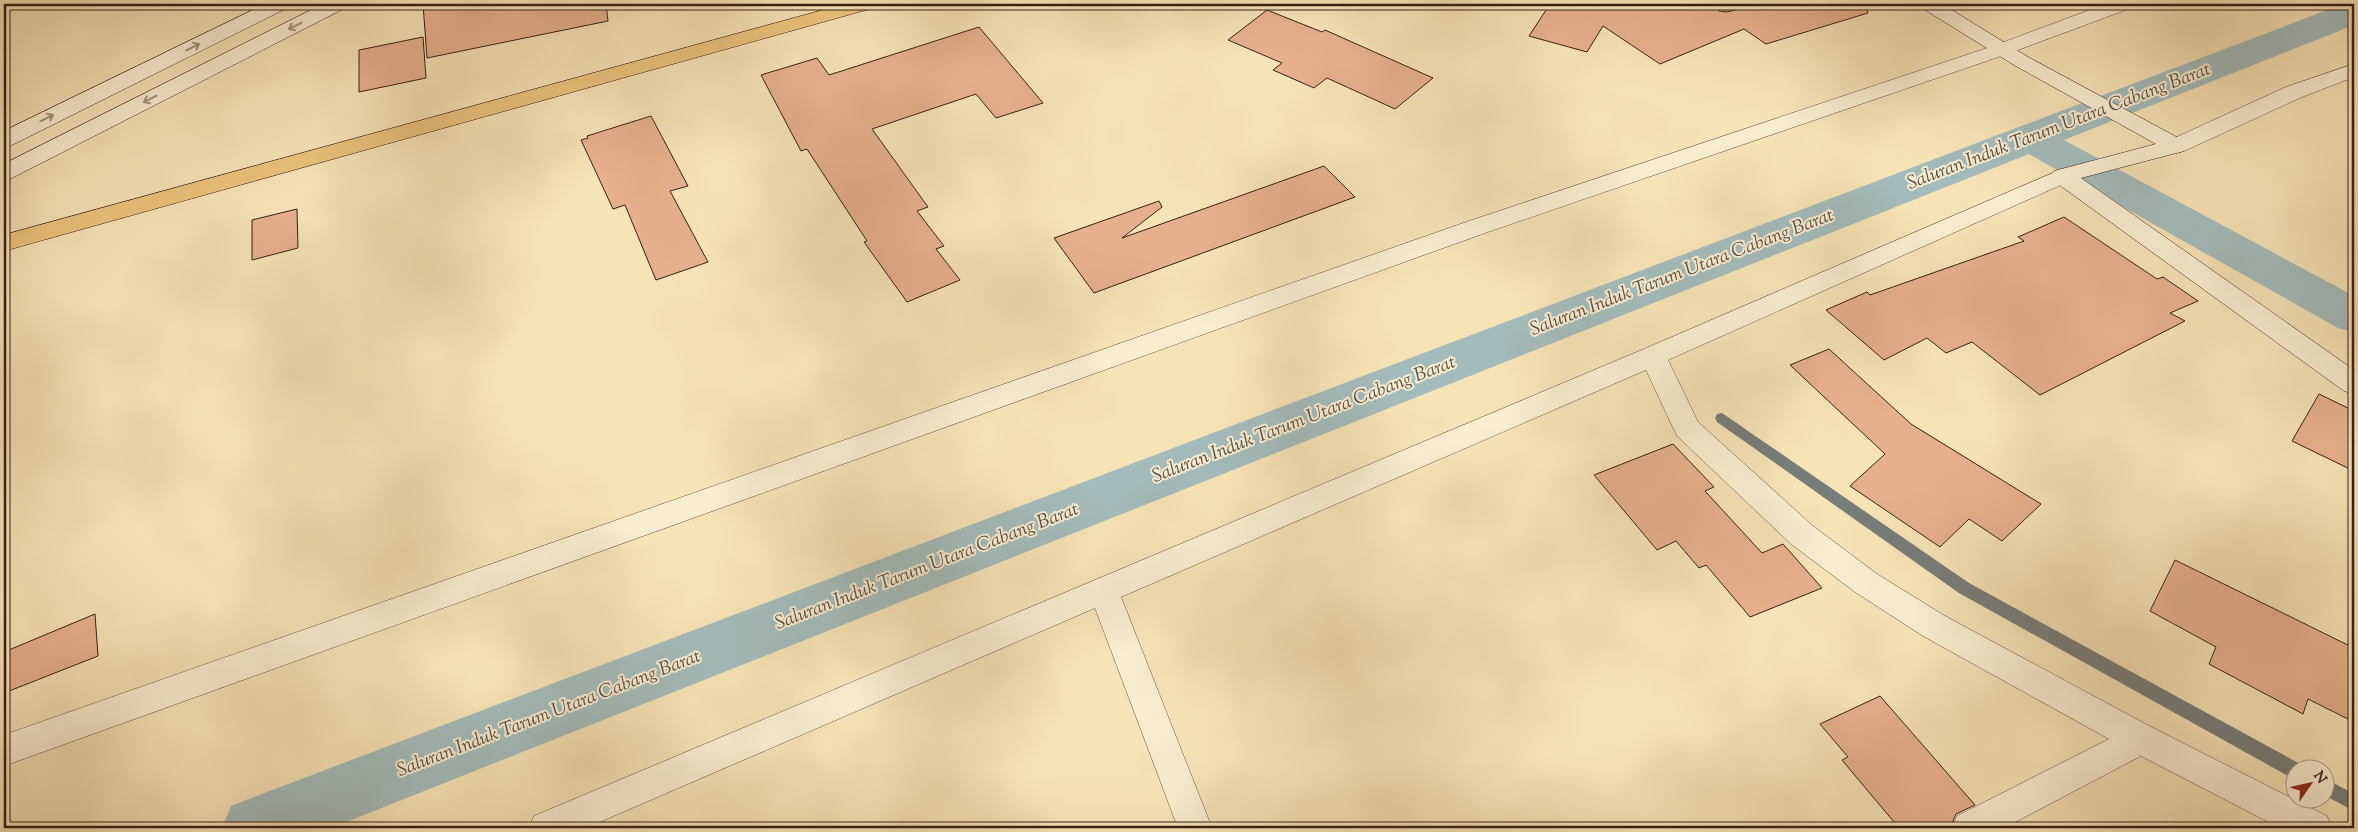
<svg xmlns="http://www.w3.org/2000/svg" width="2358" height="832" viewBox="0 0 2358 832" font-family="'Sorts Mill Goudy',serif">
<rect width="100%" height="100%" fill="#f6e3b6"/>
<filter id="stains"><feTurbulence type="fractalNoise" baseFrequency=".004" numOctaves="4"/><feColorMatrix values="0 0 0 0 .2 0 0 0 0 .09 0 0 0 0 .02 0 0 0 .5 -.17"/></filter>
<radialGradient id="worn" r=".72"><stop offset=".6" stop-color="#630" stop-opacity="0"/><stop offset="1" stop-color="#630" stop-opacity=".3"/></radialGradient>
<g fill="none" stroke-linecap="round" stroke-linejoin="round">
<g fill="#777d79" fill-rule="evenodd">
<path d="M1722,413L1969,583L2302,765L2304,770H2296V779L2290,777L1959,593L1717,422L1715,418L1717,414Z"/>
<path d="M2326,779L2354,794V811L2326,796Z"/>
</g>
<path fill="#a3bbba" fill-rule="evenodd" d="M2343,4H2354V25L2064,140L2354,296V332L2338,328L2029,154L331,828H222L231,806L254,797Z"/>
</g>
<g fill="#e6b08c" stroke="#352017">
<path d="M423,4H606L608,21L427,58Z"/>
<path d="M1550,4H1715L1719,11L1727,12L1735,10L1740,4H1866L1868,13L1766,44L1744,29L1660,64L1603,26L1587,52L1529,36Z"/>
<path d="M1267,10L1322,32L1325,30L1433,78L1395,109L1327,78L1314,88L1273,70L1282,63L1228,40Z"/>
<path d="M979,27L1043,103L996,118L976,94L872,129L928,207L917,211L944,246L936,249L960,280L907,302L864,242L867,241L807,149L801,151L761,75L817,58L829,75Z"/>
<path d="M423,37L426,78L359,92V50Z"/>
<path d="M651,116L688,186L670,191L708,262L656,280L625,205L613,209L581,140L588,138L587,136Z"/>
<path d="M1324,166L1355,197L1094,293L1054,238L1159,201L1162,207L1122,238Z"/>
<path d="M297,209L298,248L252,260V220Z"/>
<path d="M2064,217L2157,279L2163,277L2198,301L2170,313L2185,321L2040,395L1972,342L1946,353L1927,338L1884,360L1826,310L1867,292L1870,295L2024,241L2018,237Z"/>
<path d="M1829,349L1911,424L2041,504L2002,541L1969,519L1940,547L1850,486L1885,454L1790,365Z"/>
<path d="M2319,394L2354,411V471L2292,441Z"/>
<path d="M1673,444L1714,487L1705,491L1762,553L1783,544L1822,588L1750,617L1706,565L1699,568L1676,541L1657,550L1594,475Z"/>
<path d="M2175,560L2354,648V722L2308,699L2303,714L2209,664L2216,647L2150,611Z"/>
<path d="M95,614L98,656L4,693V652Z"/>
<path d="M1880,696L1975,805L1956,814L1950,828H1899L1842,760L1848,757L1820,724Z"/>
</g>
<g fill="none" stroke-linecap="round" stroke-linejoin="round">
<defs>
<g id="street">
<path d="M1717,4H1738C1733,11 1727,11 1719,9Z"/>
<path d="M2106,4H2134L2131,8L2010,53L1485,233L4,766V735L1469,221L1996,45Z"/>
<path d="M2354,64V77L2302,97L2184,151L2176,153L2168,151L2165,146L2168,141L2286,87Z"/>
<path d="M2062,169L2070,171L2074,176L2070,181L1668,360L1698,422L1813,526L1877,574L1945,616L2153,728L2327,816L2332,828H2280L2141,756L2004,828H1952L1957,816L2109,739L1923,636L1855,592L1791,544L1677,436L1646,370L1121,597L1212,828H1178L1095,608L586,828H529L534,816L1644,349Z"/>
</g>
<g id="secondary">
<path d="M265,4H290L287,8L12,145L4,147V131Z"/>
<path d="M323,4H348L345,8L12,178L4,180V164Z"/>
<path d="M1919,4H1942L2028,57L2184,141L2187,146L2184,151L2081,178L2354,370V394L2344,391L2054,181L2050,176L2054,171L2156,144L2014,65L1922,8Z"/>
</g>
<path id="primary" d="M845,4H876L873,8L4,251V235Z"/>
</defs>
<use href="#street" stroke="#65513f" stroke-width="1"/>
<use href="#secondary" stroke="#352017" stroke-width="1"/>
<use href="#primary" stroke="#352017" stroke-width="1"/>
<use href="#street" fill="#f9edd0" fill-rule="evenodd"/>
<use href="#secondary" fill="#f9edd0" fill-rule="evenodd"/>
<use href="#primary" fill="#ebc27b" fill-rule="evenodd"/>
</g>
<defs><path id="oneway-shaft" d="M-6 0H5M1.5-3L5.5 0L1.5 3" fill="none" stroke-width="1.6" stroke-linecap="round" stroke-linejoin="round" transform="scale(1.25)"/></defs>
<g stroke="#a1917d">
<use href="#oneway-shaft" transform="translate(295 26) rotate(153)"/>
<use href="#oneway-shaft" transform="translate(193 47) rotate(-26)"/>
<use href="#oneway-shaft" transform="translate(150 99) rotate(153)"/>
<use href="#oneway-shaft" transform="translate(47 118) rotate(-26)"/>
</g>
<g text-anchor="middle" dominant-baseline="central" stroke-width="4" stroke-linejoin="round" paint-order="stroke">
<g font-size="19" font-style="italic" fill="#564e48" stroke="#f9edd0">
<text transform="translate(2059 127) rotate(-21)">Saluran Induk Tarum Utara Cabang Barat</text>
<text transform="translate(1682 273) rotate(-21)">Saluran Induk Tarum Utara Cabang Barat</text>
<text transform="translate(1304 420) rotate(-21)">Saluran Induk Tarum Utara Cabang Barat</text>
<text transform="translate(927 567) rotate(-21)">Saluran Induk Tarum Utara Cabang Barat</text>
<text transform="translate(549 714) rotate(-21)">Saluran Induk Tarum Utara Cabang Barat</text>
</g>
</g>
<rect width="2358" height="832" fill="none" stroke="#f6e3b6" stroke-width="20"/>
<rect x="5" y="5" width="2348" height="822" fill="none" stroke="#352017" stroke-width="2.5"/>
<rect x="10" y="10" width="2338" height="812" fill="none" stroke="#352017"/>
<g transform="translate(2310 784) rotate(56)"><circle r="24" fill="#f9edd0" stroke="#ab9b86"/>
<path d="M0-4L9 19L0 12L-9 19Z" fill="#8f2418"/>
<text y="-8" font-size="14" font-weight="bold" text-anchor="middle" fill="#352017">N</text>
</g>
<rect width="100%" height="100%" filter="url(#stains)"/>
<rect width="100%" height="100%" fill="url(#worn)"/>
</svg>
